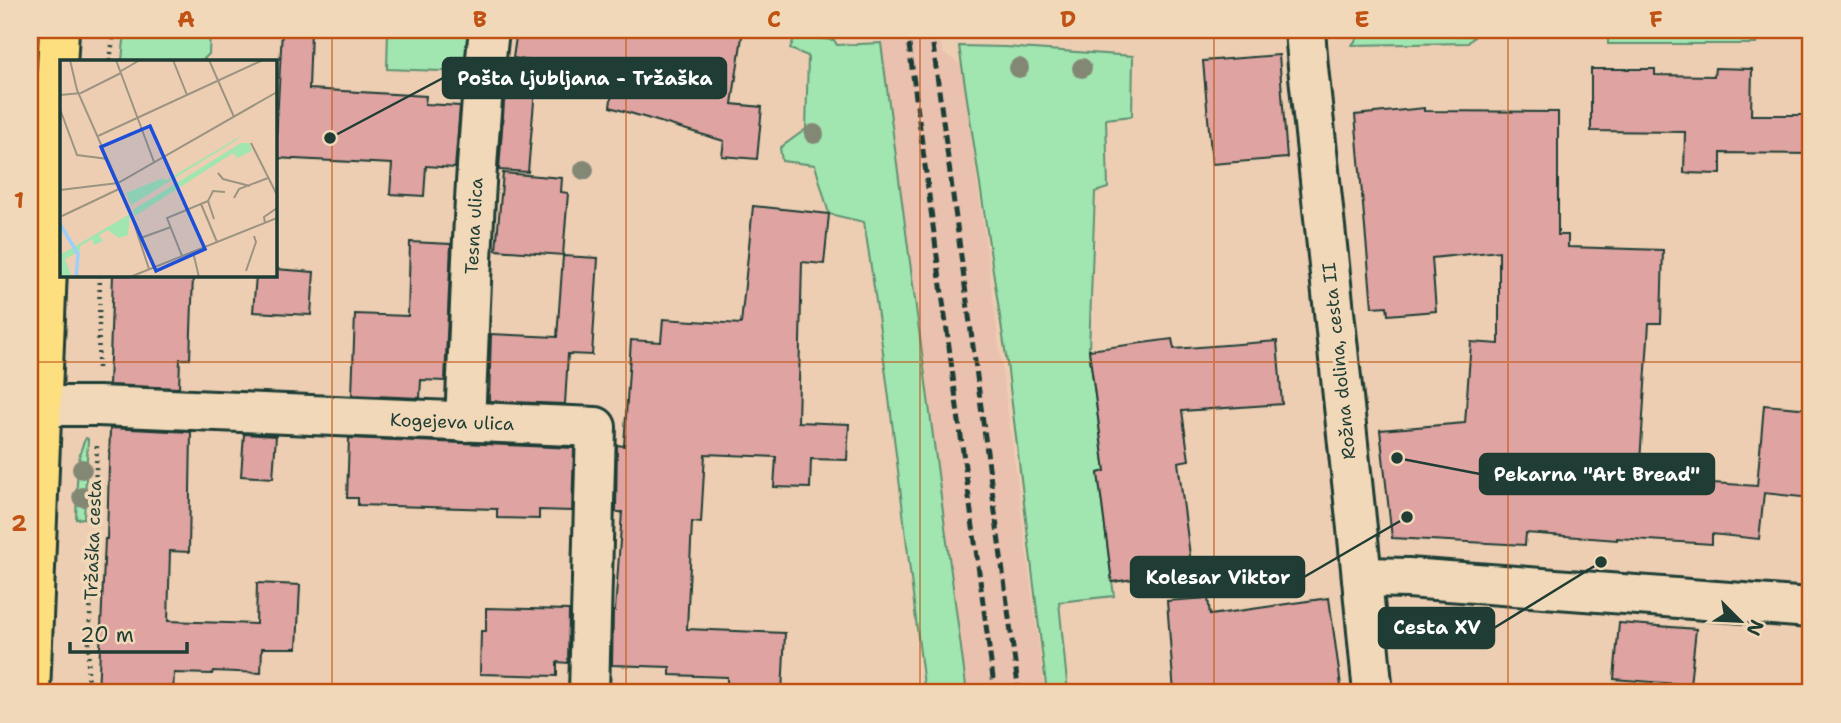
<svg xmlns="http://www.w3.org/2000/svg" width="1841" height="723" viewBox="0 0 1841 723" font-family="'Shantell Sans',sans-serif">
<rect width="100%" height="100%" fill="#edceb3"/>
<filter id="ink" filterUnits="userSpaceOnUse"><feTurbulence type="fractalNoise" baseFrequency=".0143" numOctaves="2"/><feDisplacementMap in="SourceGraphic" scale="14" xChannelSelector="R" yChannelSelector="G"/><feConvolveMatrix kernelMatrix="1 2 1 2 8 2 1 2 1" color-interpolation-filters="sRGB"/></filter>
<g filter="url(#ink)">
<path fill="#e9c1ae" d="M880,38L941,43L943,53L962,65L1045,693H967Z"/>
<g fill="#a1e5b0" stroke="#609172" stroke-width="2">
<path d="M125,30H210L209,54L202,61H122Z"/>
<path d="M388,30H471L467,72L387,69Z"/>
<path d="M1363,31L1474,36H1475L1468,43L1352,45Z"/>
<path d="M795,36L834,40L837,45L881,43L967,693H925C905,536 889,378 864,222L829,214L815,165L782,161L780,148L806,129L808,56L790,49Z"/>
<path d="M1757,36L1756,44H1608V37Z"/>
<path d="M959,46L1006,47L1133,56L1132,116L1106,119L1108,188L1095,192L1089,350L1105,471L1098,473L1114,596L1059,602L1068,693H1047L1007,363Z"/>
<path d="M86,438L88,439L84,518L76,519C77,498 75,454 86,438Z"/>
</g>
<g fill="#dfa4a1" stroke="#1f3d34" stroke-width="2">
<path d="M282,30H311L309,89L426,96L425,104L460,106L455,168L426,166L424,196L390,194L392,164L275,158Z"/>
<path d="M517,30H743L732,104L762,107L757,159L722,156L724,141L610,107L614,76L513,58Z"/>
<path d="M1279,55L1287,158L1212,164L1203,61Z"/>
<path d="M1715,68L1752,69L1751,115H1811V154L1721,153V174L1684,173L1685,132L1591,131V69H1655V75L1714,76Z"/>
<path d="M506,76L536,78L528,172L499,170Z"/>
<path d="M1424,108V111L1558,112V235H1568V247L1663,250L1661,323H1649L1639,478L1757,486L1764,405L1811,409V498L1764,493L1759,539L1712,534V544L1617,538V540L1526,533L1525,545L1392,538L1380,430L1465,423L1471,342L1499,344V251L1432,258L1436,311L1388,315L1387,306L1372,307L1355,115Z"/>
<path d="M503,173L562,178L561,192L568,193L563,255L496,250Z"/>
<path d="M753,206L829,214L824,264L802,262L798,422L849,424L847,460L811,459L810,488L774,487L776,457L705,454L701,523L692,522L687,629L785,633L782,693H727V677L670,675V667L612,665L613,611H615L622,512H616L617,445L624,446L631,340L661,342L663,319L741,324Z"/>
<path d="M410,242L451,244L445,381L421,380L420,398L352,395L355,314L408,316Z"/>
<path d="M563,256L598,258L592,355L568,354L565,404L489,401L491,334L557,337Z"/>
<path d="M275,269L314,272L311,315L253,312L256,275H275Z"/>
<path d="M113,275H193L190,359H180L179,388L109,385Z"/>
<path d="M1172,339L1174,349L1277,341L1282,404L1182,411L1189,460L1178,462L1192,571L1112,582L1098,473L1105,471L1089,350Z"/>
<path d="M110,428L191,432L189,552L170,551L168,621L256,624L257,583L300,585L297,648H262L261,673L213,671L212,674L174,673L173,693H98L105,539H107Z"/>
<path d="M244,434L276,436L273,478L241,476Z"/>
<path d="M349,438L574,448L572,511L539,510V519L497,518V509L358,505V498H347Z"/>
<path d="M1208,598L1210,615L1329,598L1342,693H1174L1167,601Z"/>
<path d="M486,608L569,610L568,663L557,662V676L480,674L481,631H486Z"/>
<path d="M1619,623L1696,629L1690,685L1614,679Z"/>
</g>
<g fill="none" stroke-linecap="round" stroke-linejoin="round">
<defs>
<g id="minor">
<path d="M1305,30L1308,67L1358,538L1373,693"/>
<path d="M43,406H98L596,427L589,693"/>
<path d="M465,422C471,291 474,160 489,30"/>
<path d="M1362,577L1408,578L1811,608"/>
</g>
<path id="major" d="M30,693L49,218L59,30"/>
</defs>
<use href="#minor" stroke="#1f3d34" stroke-width="44"/>
<use href="#major" stroke="#1f3d34" stroke-width="44"/>
<g stroke="#1f3d34" stroke-width="4.5" stroke-dasharray="2 5" stroke-linecap="butt">
<path d="M97,32L114,33"/>
<path d="M110,61L114,30"/>
<path d="M98,368L100,275"/>
<path d="M87,693L97,444"/>
</g>
<use href="#minor" stroke="#f0d8b8" stroke-width="38"/>
<use href="#major" stroke="#fedf80" stroke-width="38"/>
<g stroke="#1f3d34" stroke-width="5" stroke-dasharray="10 5" stroke-linecap="butt">
<path d="M907,30L995,693"/>
<path d="M931,30L1019,693"/>
</g>
</g>
<g fill="#838874">
<circle cx="1019" cy="68" r="10"/>
<circle cx="1082" cy="68" r="10"/>
<circle cx="814" cy="134" r="10"/>
<circle cx="584" cy="170" r="10"/>
<circle cx="82" cy="469" r="10"/>
<circle cx="82" cy="497" r="10"/>
</g>
</g>
<path fill="none" stroke="#c05314" stroke-width="2" stroke-opacity="0.55" d="M332,30V693M626,30V693M920,30V693M1214,30V693M1508,30V693M30,362H1811"/>
<g text-anchor="middle" dominant-baseline="central" stroke-width="7" stroke-linejoin="round" paint-order="stroke">
<g font-size="18" fill="#1f3d34" stroke="#f0d8b8">
<text transform="translate(474 226) rotate(-87)">Tesna ulica</text>
<text transform="translate(1339 361) rotate(-96)">Rožna dolina, cesta II</text>
<text transform="translate(452 422) rotate(2)">Kogejeva ulica</text>
<text transform="translate(93 540) rotate(-88)">Tržaška cesta</text>
</g>
</g>
<g transform="translate(60 60)">
<rect width="217" height="217" fill="#edceb3"/>
<path d="M179,77L178,79L71,145L66,133L103,118L105,121ZM181,83H189L192,91L177,98L173,93L75,156L73,150ZM70,154L68,175L59,178L48,170L39,175L43,181L34,185L32,179L20,186V191L5,199L11,215L0,217V195Z" fill="#a1e5b0"/>
<path fill="none" stroke="#9dcffa" stroke-width="3.5" d="M0,164L18,194L16,217"/>
<path fill="none" stroke="#9b9480" stroke-width="2" d="M10,0L17,30L69,148L89,209M56,0L94,102M113,0L127,35M149,0L174,57M61,11L80,0M0,35L21,33L61,13M0,49L17,95L48,99M38,76L203,0M191,83L217,135M158,113L163,119L190,126M0,130L58,123L217,32M174,138L179,129L208,118M141,144L157,182M2,156L61,128M154,159L148,141L153,131L165,132M205,163L204,157L217,148M78,179L111,167M133,192L139,217M122,196L107,158L148,141M186,211L196,182L194,176M70,217L217,158"/>
<path fill="#1d4ed8" fill-opacity="0.15" stroke="#1d4ed8" stroke-width="3.5" d="M90,66L145,189L96,211L41,87Z"/>
<rect width="217" height="217" fill="none" stroke="#1f3d34" stroke-width="3.5"/>
</g>
<path fill="none" stroke="#1f3d34" stroke-width="2.5" d="M330 138L443 78M1397 458L1480 474M1407 517L1304 577M1601 562L1494 628"/>
<g fill="#1f3d34" stroke="#f0d8b8" stroke-width="2.5">
<circle cx="330" cy="138" r="7"/>
<circle cx="1397" cy="458" r="7"/>
<circle cx="1407" cy="517" r="7"/>
<circle cx="1601" cy="562" r="7"/>
</g>
<g fill="#1f3d34" stroke="#1f3d34" stroke-width="2.5">
<rect x="443" y="58" width="283" height="40" rx="7"/>
<rect x="1480" y="454" width="234" height="40" rx="7"/>
<rect x="1131" y="557" width="173" height="40" rx="7"/>
<rect x="1379" y="608" width="115" height="40" rx="7"/>
</g>
<g font-size="19" text-anchor="middle" font-weight="bold" fill="#fff">
<text x="585" y="85">Pošta Ljubljana - Tržaška</text>
<text x="1597" y="481">Pekarna "Art Bread"</text>
<text x="1218" y="584">Kolesar Viktor</text>
<text x="1437" y="634">Cesta XV</text>
</g>
<rect width="1841" height="723" fill="none" stroke="#f0d8b8" stroke-width="77"/>
<g transform="translate(1740 621) rotate(114)" stroke="#f0d8b8" stroke-width="5" paint-order="stroke">
<path d="M0-5L12 26L0 18L-12 26Z" fill="#1f3d34"/>
<text y="-10" font-size="19" font-weight="bold" text-anchor="middle" fill="#1f3d34">N</text>
</g>
<path d="M70 642v10h117v-10" fill="none" stroke="#1f3d34" stroke-width="3.5"/>
<text x="80" y="642" font-size="21" fill="#1f3d34" stroke="#f0d8b8" stroke-width="5" paint-order="stroke">20 m</text>
<rect x="38" y="38" width="1764" height="646" fill="none" stroke="#c05314" stroke-width="2.5"/>
<g font-size="23" text-anchor="middle" font-weight="bold" fill="#c05314">
<text x="186" y="27">A</text>
<text x="480" y="27">B</text>
<text x="774" y="27">C</text>
<text x="1068" y="27">D</text>
<text x="1362" y="27">E</text>
<text x="1656" y="27">F</text>
<text x="19" y="208">1</text>
<text x="19" y="531">2</text>
</g>
</svg>
